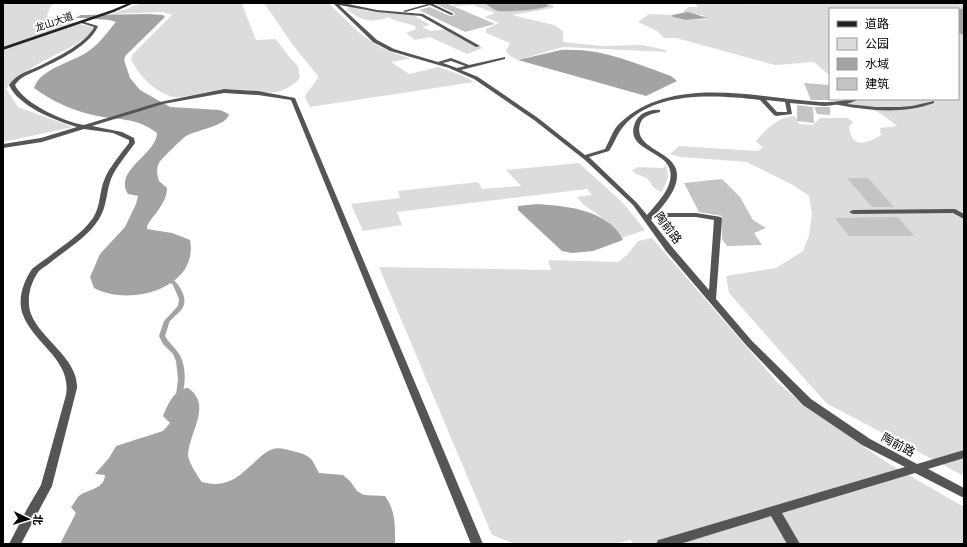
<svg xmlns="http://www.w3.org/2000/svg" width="967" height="547" viewBox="0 0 967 547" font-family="Arial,'Noto Sans SC',sans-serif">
<rect width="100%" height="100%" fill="#fff"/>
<g fill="#dcdcdc">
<path d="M3,3H54L50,7L47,16L92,27L91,34C65,54 28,63 6,89L18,107L73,127L3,142Z"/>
<path d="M143,3H259L242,4L256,40L276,39L290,58L298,66L300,78C294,85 285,90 276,92C264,94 239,88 224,89C213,90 181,99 173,97C155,92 138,75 131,59L133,54L172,15L163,12L111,14Z"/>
<path d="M264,3H328C357,30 371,49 411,58L391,62L409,74L439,67L461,75L474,82L310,107L305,97C307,89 316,85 318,76L293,45Z"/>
<path d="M450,3H548L554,6L553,8L512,15L554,25L563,31V42L601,46L643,45L666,50L667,52L563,47L518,60L510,56L506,51L510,43L486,33V29L499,23L485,17L495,13L473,5L455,6Z"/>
<path d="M694,3C706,3 767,6 772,3H964V8L830,9V76L814,62L775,65L676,38H664L657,31L638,22L649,14L672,15L673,17L686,20L708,19L703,15L682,13L688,7H698Z"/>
<path d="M350,7L366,11L411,14L430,25L422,27L431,31L446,29L483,48L467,54L430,37L415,40L406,33L416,29L415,26L391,19L390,17C371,23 362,22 347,9Z"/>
<path d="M958,33L964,35V476L826,403L729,293L726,276L776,268L803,251L809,236L812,214L809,196L793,185L747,162L681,157L670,154L679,146L757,151L763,148L756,141C767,128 778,117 795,116L799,124L813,125L820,118H848L853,122L849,127C852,149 866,144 881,135L880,128L897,126C890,120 879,111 870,109C861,107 853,110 845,104V99H958Z"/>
<path d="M579,163L623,203L645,230L622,238L607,221L584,205L577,197L592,195L587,189L397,212L402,225L363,231L351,204L400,198L398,191L478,182L482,189L521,186L506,170Z"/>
<path d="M666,163L668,177L662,192C649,187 654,184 646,178C641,175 636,175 632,170L638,167L663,168L665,166Z"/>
<path d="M652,238L777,382L806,407L886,462L964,507V544H633L631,540L613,544H515L492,535L379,267L551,270L548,260L618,262L627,255L638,241Z"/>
</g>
<g fill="#a3a3a3">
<path d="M485,3H544L549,6C539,10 509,12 499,11C493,10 489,6 485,3Z"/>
<path d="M964,8V35L958,33V9Z"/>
<path d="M688,12L708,18L686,20L673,17L672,15Z"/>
<path d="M149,14L163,15L165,17L126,55L124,60L130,78L140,90L147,94L170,107L220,110L229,114C227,126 196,130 186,136C182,139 161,159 159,163C156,169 157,175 159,181L167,188C167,203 154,214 147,226V229L172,233L190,240C199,289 129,307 94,288L90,277L100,254L125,227L136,204L138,196L128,194C113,170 157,154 157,133C134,116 119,121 93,115C71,110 52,101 34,88C40,68 75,62 90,50C101,42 107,32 116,22C111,19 83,18 75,18L81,15Z"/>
<path d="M561,50C602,48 634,63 671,76L677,81L646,96L518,60Z"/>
<path d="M538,204C566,206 609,210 623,240L593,251L572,253L562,251L518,210V206Z"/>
<path d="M188,388C213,405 189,432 188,455C188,461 198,477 202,482C229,489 239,476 258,459C262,455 267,451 273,449C280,447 286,450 293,451C311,456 311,457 319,473L343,475L350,481L357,491L364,495L385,496C396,511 395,527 395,544H60L76,513L71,507C74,504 76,499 79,496C87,489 104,490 105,475L95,474L109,458L116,446L163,431L170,423L163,416C168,404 174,389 188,388Z"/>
</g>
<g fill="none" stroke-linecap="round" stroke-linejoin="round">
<path fill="#a3a3a3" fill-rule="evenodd" d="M167,275C176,279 189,297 183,307C181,312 174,316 170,321C168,325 167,331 165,336C168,342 173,345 177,351C186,362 187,383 181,397H177L176,395L178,379L176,361L173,354L163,344L159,336L164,321L178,306L179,299L173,285L164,277Z"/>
</g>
<g fill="#c4c4c4">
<path d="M434,3H446L495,24L465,32L419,10L430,7L450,16L455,15V13Z"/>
<path d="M804,83L830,85V100H811Z"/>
<path d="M797,105L813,107L814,123L797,121Z"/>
<path d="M814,107H830V115L817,114Z"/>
<path d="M847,178H868L894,207H872Z"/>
<path d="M722,179L740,197L753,220L766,228L754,233L762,245L727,246L722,239V216L699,212L684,183Z"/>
<path d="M898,217L914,236H849L835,218Z"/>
</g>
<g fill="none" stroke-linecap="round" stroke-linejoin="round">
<g fill="#555" fill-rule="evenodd">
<path d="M333,3H343L377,10L423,14L480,46L476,47L421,16L377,12L339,5L377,40L394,49L438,62L451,58L469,65L505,57V59L461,70L478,77L538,118L585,155L605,149C610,140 613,129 620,123C673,74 757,98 820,102C834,103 846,99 860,99L847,104L876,107H900L912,106L934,101V103C904,114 870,111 839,105C835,104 829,106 824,106C813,105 801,104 790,103L792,114L776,116L774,115L760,100C717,95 653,90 623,127C617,134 614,144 609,151L589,157L637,203L647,215C657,203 674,187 670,170C666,151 627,150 634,126C635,121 638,117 642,114C647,111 654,109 660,110V112C652,114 643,115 640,124C633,148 670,150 676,169C681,185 666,202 657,213H696L721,217L722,219L716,299L752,341L811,399L870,439L917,464L964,450V458L928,469L964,488V498L915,473L782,513L800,544H787L771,516L680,544H656L658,540L662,539L905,467L862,445L803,405L746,345L666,251L633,205L585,160L534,120L474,79L449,68L390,51L373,42ZM451,61L465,66L457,68L443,63ZM766,100L785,102L787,112H777ZM653,217H696L714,220L709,290L672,247L651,220Z"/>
<path d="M431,3L454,14L451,15L430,5L405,12L403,11Z"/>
<path d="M81,21L98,26C90,46 57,61 38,70C29,74 20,77 15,85C23,103 64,122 84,125L160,102L224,89L258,91L295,98L483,544H471L291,100L258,95L224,93L163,104L92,126L122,132L134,138L135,143C128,153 115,168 111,179C106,192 107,207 99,219C88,237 67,249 51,262C48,265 42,268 39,271C30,283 26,300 31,314C41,340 78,358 77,388L52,486L21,544H9L27,509L41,485L66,395C72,360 34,344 23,315C17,300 23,282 32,269C36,265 42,262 47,258C62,246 81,235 93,218C101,206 99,191 105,178C109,168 122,152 129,143V140L113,133L84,129L42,142L3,148V144L41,138L77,127C56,121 18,106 9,85C16,75 25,72 35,68C52,60 86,44 94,27L81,23Z"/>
<path d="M955,209L964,214V219L953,213L853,214L849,212L853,210Z"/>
</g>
<path fill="#222" fill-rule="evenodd" d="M129,3H134L114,12L3,50V47L112,10Z"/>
</g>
<g text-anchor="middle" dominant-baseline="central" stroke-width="4" stroke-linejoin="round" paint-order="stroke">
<g font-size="10" fill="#000" stroke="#fff">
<text transform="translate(54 22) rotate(-19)">龙山大道</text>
</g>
<g font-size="12" fill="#000" stroke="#fff">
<text transform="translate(668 228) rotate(53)">陶前路</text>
<text transform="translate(898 445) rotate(28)">陶前路</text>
</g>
</g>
<rect width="967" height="547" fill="none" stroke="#000000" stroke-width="8"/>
<rect x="829" y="8" width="130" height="92" fill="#ffffff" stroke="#999999"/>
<rect x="837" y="21" width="20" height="6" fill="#222222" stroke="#999999"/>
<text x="865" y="28" font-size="12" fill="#000000">道路</text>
<rect x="837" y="38" width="20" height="12" fill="#dcdcdc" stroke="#999999"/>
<text x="865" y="48" font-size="12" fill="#000000">公园</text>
<rect x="837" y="58" width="20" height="12" fill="#a3a3a3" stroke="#999999"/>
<text x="865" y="68" font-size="12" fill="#000000">水域</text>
<rect x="837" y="78" width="20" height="12" fill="#c4c4c4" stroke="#999999"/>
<text x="865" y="88" font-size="12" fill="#000000">建筑</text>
<g transform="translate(28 519) rotate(94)" stroke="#ffffff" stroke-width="3" paint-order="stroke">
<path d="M0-3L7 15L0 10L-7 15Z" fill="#000000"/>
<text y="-6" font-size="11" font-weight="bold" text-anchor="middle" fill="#000000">北</text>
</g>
</svg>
